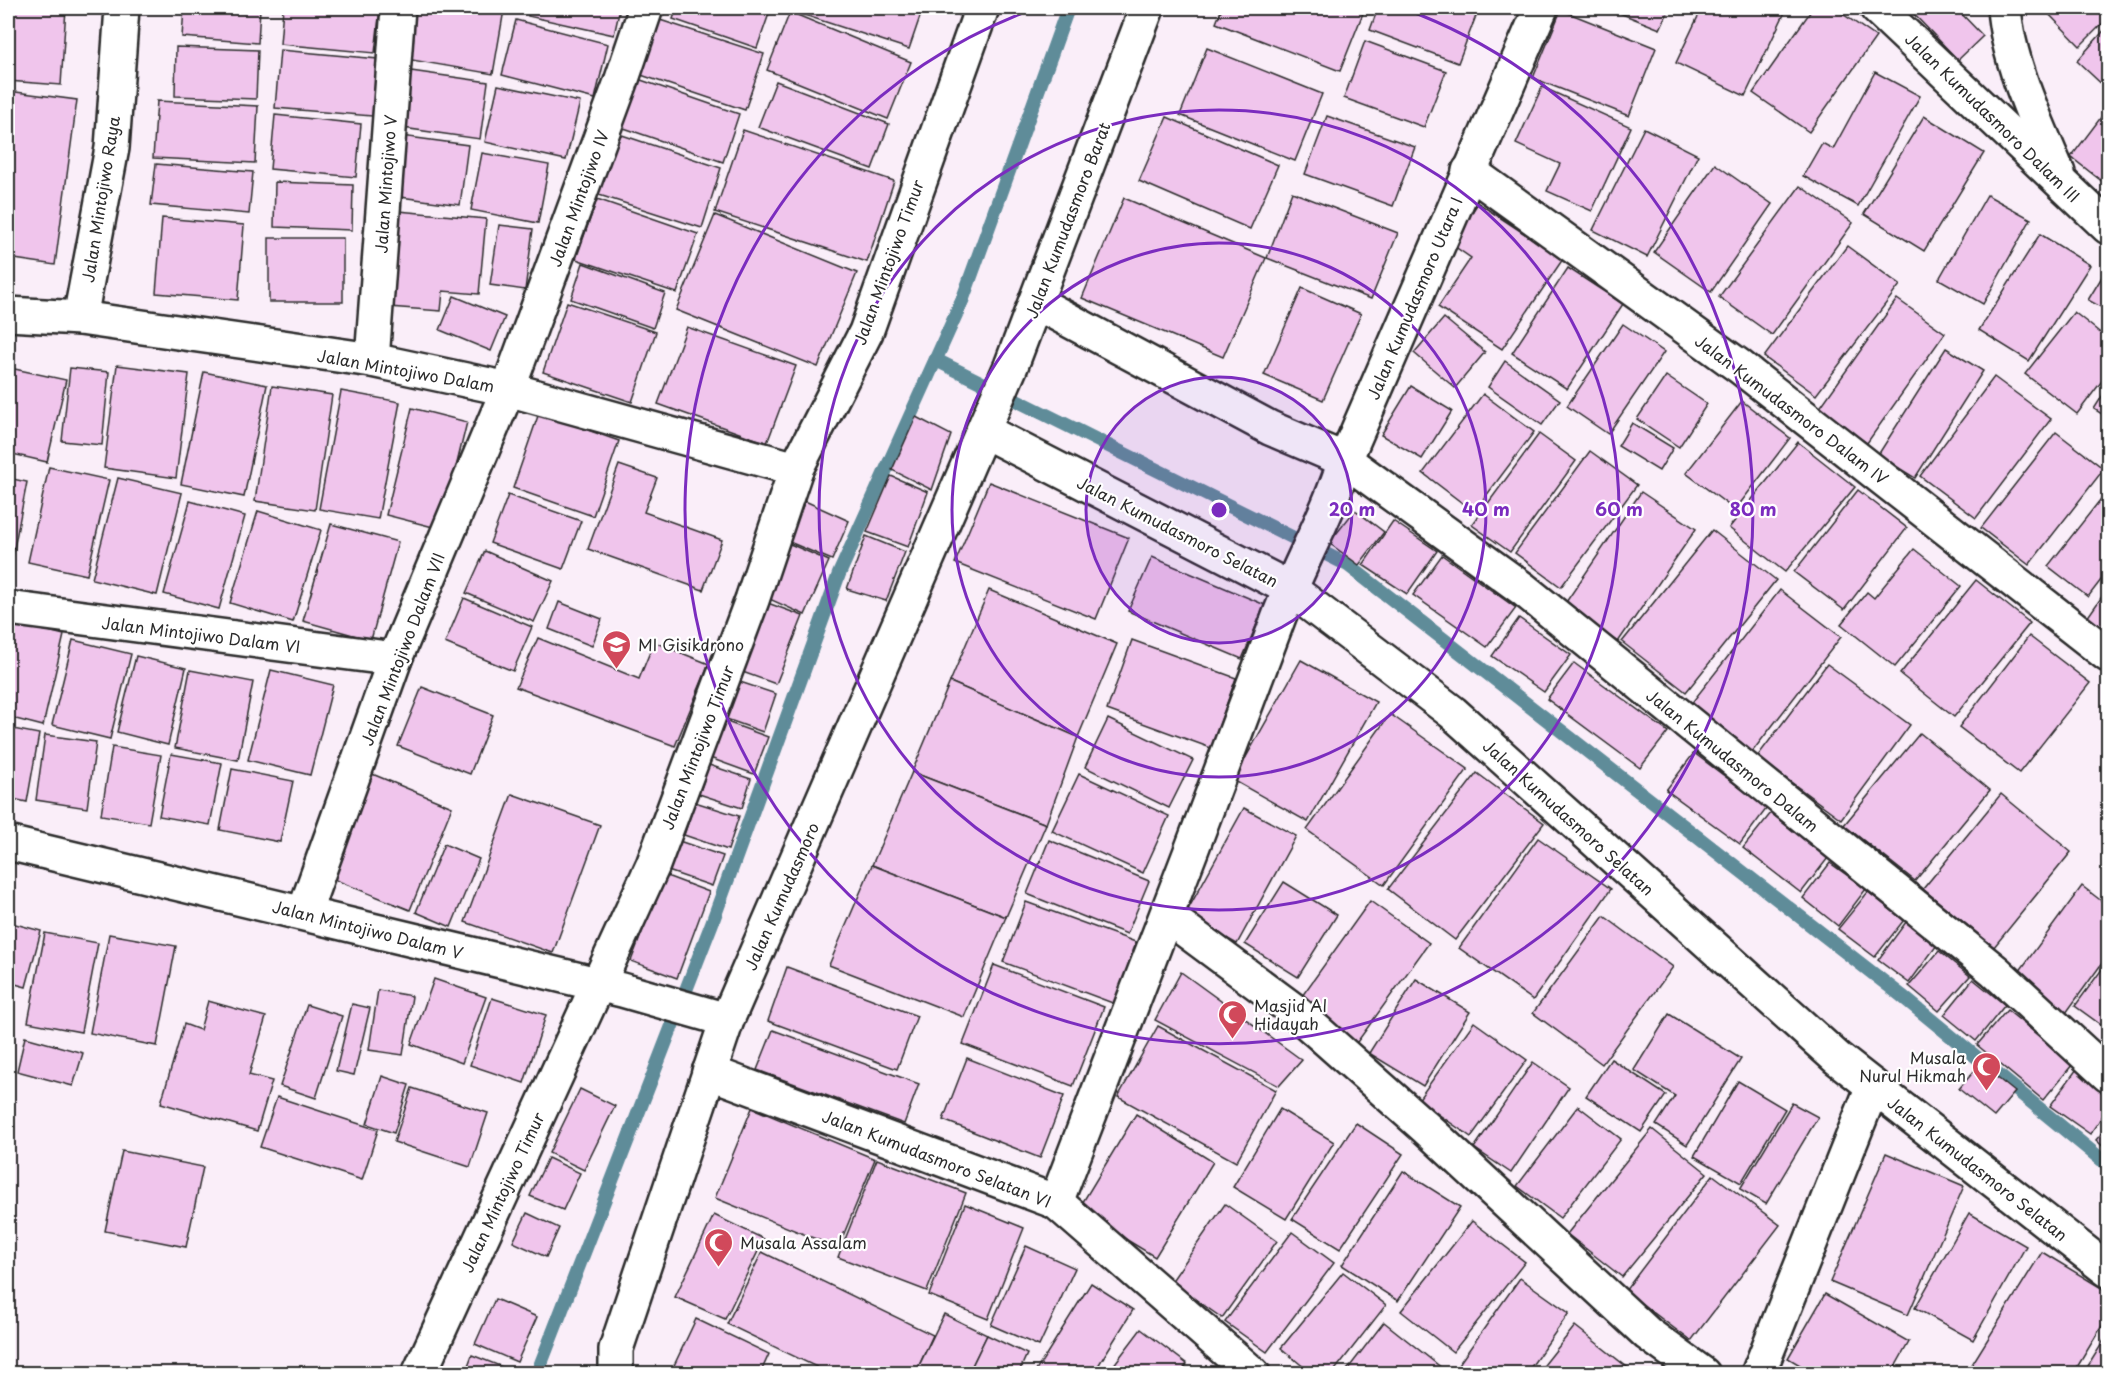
<svg xmlns="http://www.w3.org/2000/svg" width="2116" height="1381" viewBox="0 0 2116 1381" font-family="'Playpen Sans',sans-serif">
<rect width="100%" height="100%" fill="#faeef9"/>
<filter id="ink" filterUnits="userSpaceOnUse"><feTurbulence type="fractalNoise" baseFrequency=".0167" numOctaves="2"/><feDisplacementMap in="SourceGraphic" scale="12" xChannelSelector="R" yChannelSelector="G"/><feConvolveMatrix kernelMatrix="1 2 1 2 8 2 1 2 1" color-interpolation-filters="sRGB"/></filter>
<g filter="url(#ink)">
<g fill="none" stroke-linecap="round" stroke-linejoin="round">
<g stroke="#5f8c99" stroke-width="14">
<path d="M936,360L1348,565L1902,996L2108,1165"/>
<path d="M540,1366L712,923L839,574L962,301L1068,8"/>
</g>
</g>
<g fill="#f0c5ec" stroke="#2b2b2b" stroke-width="1.5">
<path d="M8,8H66L61,85L8,81Z"/>
<path d="M184,8H260L258,43L182,37Z"/>
<path d="M283,8H380L375,53L280,44Z"/>
<path d="M415,8H490L504,10L493,74L406,59Z"/>
<path d="M530,8H620L614,35L528,16Z"/>
<path d="M677,8H771L757,48L673,19Z"/>
<path d="M796,8H923L909,49L795,12Z"/>
<path d="M1222,8H1365L1340,71L1216,23Z"/>
<path d="M1378,8H1479L1458,63L1370,30Z"/>
<path d="M1607,8H1670L1660,29Z"/>
<path d="M1702,8H1787L1745,96L1676,63Z"/>
<path d="M1813,8H1834L1876,37L1809,132L1753,93Z"/>
<path d="M1908,8H1956L1983,36L1958,60Z"/>
<path d="M2043,8H2108V18L2080,46Z"/>
<path d="M1561,10L1656,48L1629,116L1533,78Z"/>
<path d="M790,12L911,62L888,119L767,70Z"/>
<path d="M516,20L608,44L595,99L502,75Z"/>
<path d="M660,20L764,54L745,110L641,75Z"/>
<path d="M2108,26V90L2077,61Z"/>
<path d="M1365,41L1446,71L1424,127L1344,98Z"/>
<path d="M176,47L258,50L256,99L175,96Z"/>
<path d="M1207,48L1322,94L1295,161L1180,115Z"/>
<path d="M280,50L378,59L372,116L275,108Z"/>
<path d="M411,71L488,82L480,139L403,128Z"/>
<path d="M1875,72L1920,96L1858,206L1803,176L1822,143L1833,149Z"/>
<path d="M638,79L739,114L723,162L621,127Z"/>
<path d="M776,81L889,124L872,169L758,127Z"/>
<path d="M498,85L580,102L566,160L485,142Z"/>
<path d="M1542,87L1631,127L1592,211L1547,191L1560,164L1516,144Z"/>
<path d="M8,91L77,100L55,265L8,258Z"/>
<path d="M157,101L258,106L255,163L153,158Z"/>
<path d="M2108,108V186L2071,157Z"/>
<path d="M275,115L361,124L356,177L270,169Z"/>
<path d="M1327,116L1415,147L1393,206L1305,174Z"/>
<path d="M1924,116L1984,153L1924,251L1864,214Z"/>
<path d="M1167,117L1278,165L1250,229L1139,181Z"/>
<path d="M1644,128L1698,155L1647,257L1593,230Z"/>
<path d="M743,130L894,181L867,262L715,212Z"/>
<path d="M616,133L721,168L702,228L596,194Z"/>
<path d="M401,136L468,145L460,205L393,196Z"/>
<path d="M482,153L549,165L538,223L471,210Z"/>
<path d="M156,164L253,172L249,214L151,205Z"/>
<path d="M1715,164L1772,204L1711,292L1654,252Z"/>
<path d="M275,182L353,185L352,230L274,227Z"/>
<path d="M1800,186L1853,223L1772,335L1719,297Z"/>
<path d="M1292,192L1398,233L1371,299L1267,258Z"/>
<path d="M1987,195L2031,219L1983,304L1939,279Z"/>
<path d="M1124,198L1266,258L1223,357L1082,298Z"/>
<path d="M597,199L698,234L677,293L576,259Z"/>
<path d="M1478,203L1563,259L1502,349L1438,307L1471,258L1451,244Z"/>
<path d="M398,211L486,219L479,294L443,291L441,311L389,307Z"/>
<path d="M715,215L857,273L818,367L676,310Z"/>
<path d="M162,218L244,225L238,300L156,293Z"/>
<path d="M499,225L533,229L525,290L490,285Z"/>
<path d="M2040,234L2090,265L2029,361L1979,330Z"/>
<rect x="269" y="238" width="74" height="64"/>
<path d="M1847,246L1900,285L1816,395L1764,357Z"/>
<path d="M583,263L665,293L653,328L571,299Z"/>
<path d="M2108,267V311L2088,300Z"/>
<path d="M1568,268L1623,304L1567,389L1512,353Z"/>
<path d="M1302,288L1361,314L1323,400L1264,375Z"/>
<path d="M454,296L505,317L491,351L440,330Z"/>
<path d="M1897,299L1945,333L1867,443L1819,409Z"/>
<path d="M567,302L656,332L632,402L543,372Z"/>
<path d="M2074,312L2108,339V373L2077,414L2025,374Z"/>
<path d="M1444,318L1485,352L1455,388L1414,353Z"/>
<path d="M1623,324L1664,352L1608,434L1567,406Z"/>
<path d="M687,327L796,366L767,443L658,404Z"/>
<path d="M1946,348L1983,371L1915,478L1878,455Z"/>
<path d="M1505,361L1560,400L1542,425L1488,387Z"/>
<path d="M117,365L189,374L176,478L104,468Z"/>
<path d="M10,368L66,380L47,462L8,453V378Z"/>
<path d="M70,368L109,372L102,445L62,441Z"/>
<path d="M204,372L267,385L244,497L181,484Z"/>
<path d="M1666,376L1707,404L1679,447L1637,419Z"/>
<path d="M1994,377L2051,419L1976,518L1920,476Z"/>
<path d="M272,386L332,395L315,510L255,501Z"/>
<path d="M1411,386L1452,411L1422,459L1381,435Z"/>
<path d="M2108,387V418L2094,409Z"/>
<path d="M341,391L400,402L378,519L319,509Z"/>
<path d="M1483,394L1534,432L1474,512L1423,473Z"/>
<path d="M1742,401L1790,438L1735,510L1686,473Z"/>
<path d="M412,408L467,422L441,529L386,515Z"/>
<path d="M539,413L619,441L593,516L513,488Z"/>
<path d="M916,417L951,435L932,490L892,470Z"/>
<path d="M1632,423L1673,448L1659,471L1618,446Z"/>
<path d="M2056,432L2104,469L2029,565L1981,528Z"/>
<path d="M1539,434L1576,461L1510,552L1472,525Z"/>
<path d="M1798,442L1855,487L1785,572L1729,528Z"/>
<path d="M1590,451L1637,485L1561,587L1515,553Z"/>
<path d="M619,465L657,478L644,512L722,540L703,590L588,549Z"/>
<path d="M49,467L109,480L87,575L28,562Z"/>
<path d="M891,476L928,492L908,547L867,532Z"/>
<path d="M8,478L27,482L11,564H8Z"/>
<path d="M118,478L182,493L157,595L92,579Z"/>
<path d="M989,482L1129,538L1096,619L955,563Z"/>
<path d="M1858,490L1907,528L1844,610L1794,572Z"/>
<path d="M2108,490V571L2088,597L2048,566Z"/>
<path d="M1641,492L1696,529L1618,642L1564,605Z"/>
<path d="M508,495L581,521L563,569L490,543Z"/>
<path d="M190,501L245,516L219,609L164,594Z"/>
<path d="M805,501L849,521L832,560L787,541Z"/>
<path d="M1355,510L1384,532L1359,565L1329,543Z"/>
<path d="M258,511L321,530L293,622L230,603Z"/>
<path d="M1393,521L1437,551L1407,594L1363,565Z"/>
<path d="M331,524L398,542L371,640L303,621Z"/>
<path d="M1712,530L1776,580L1686,692L1622,642Z"/>
<path d="M866,536L905,552L886,601L847,589Z"/>
<path d="M790,544L829,561L805,615L765,597Z"/>
<path d="M1914,549L1961,586L1895,667L1841,624L1867,592L1874,598Z"/>
<path d="M485,551L553,581L534,622L466,593Z"/>
<path d="M1442,555L1516,608L1487,647L1413,595Z"/>
<path d="M1152,557L1265,605L1242,659L1128,611Z"/>
<path d="M1976,580L2030,623L1954,717L1900,674Z"/>
<path d="M2108,588V634L2087,618Z"/>
<path d="M989,590L1117,644L1078,737L950,682Z"/>
<path d="M1780,590L1841,637L1752,752L1690,705Z"/>
<path d="M464,598L532,627L513,671L445,643Z"/>
<path d="M559,602L602,619L592,646L549,629Z"/>
<path d="M765,602L803,616L776,684L737,670Z"/>
<path d="M1519,618L1571,655L1544,692L1492,656Z"/>
<path d="M8,621L64,635L43,726L8,717Z"/>
<path d="M2029,636L2090,683L2019,773L1959,727Z"/>
<path d="M538,638L639,679L654,642L709,664L675,746L516,687Z"/>
<path d="M73,640L131,654L110,739L52,725Z"/>
<path d="M1132,640L1236,678L1211,748L1107,710Z"/>
<path d="M136,656L186,668L168,745L117,732Z"/>
<path d="M1301,660L1376,702L1308,822L1233,780Z"/>
<path d="M1574,663L1668,732L1640,768L1547,699Z"/>
<path d="M1827,664L1910,725L1841,819L1757,757Z"/>
<path d="M190,670L253,682L238,760L175,748Z"/>
<path d="M271,670L333,685L310,775L248,760Z"/>
<path d="M734,680L776,694L763,732L721,717Z"/>
<path d="M950,682L1078,737L1046,824L912,772Z"/>
<path d="M422,687L493,715L470,774L398,746Z"/>
<path d="M1390,714L1468,769L1384,885L1307,830Z"/>
<path d="M1108,719L1193,760L1169,808L1085,767Z"/>
<path d="M724,721L768,737L754,774L710,758Z"/>
<path d="M8,728L39,734L27,802L8,798Z"/>
<path d="M1920,733L1990,790L1915,881L1844,825Z"/>
<path d="M45,735L96,742L87,808L36,800Z"/>
<path d="M112,747L161,755L149,823L101,815Z"/>
<path d="M1694,753L1767,808L1740,844L1666,790Z"/>
<path d="M171,754L222,763L210,825L159,816Z"/>
<path d="M709,765L751,779L742,808L699,794Z"/>
<path d="M232,769L293,781L280,842L220,830Z"/>
<path d="M365,771L452,807L410,910L323,875Z"/>
<path d="M912,772L1046,824L1006,917L872,865Z"/>
<path d="M1477,773L1544,823L1455,940L1388,889Z"/>
<path d="M1079,774L1169,816L1143,873L1052,831Z"/>
<path d="M512,794L600,825L553,953L465,922Z"/>
<path d="M2001,794L2071,852L1994,947L1923,889Z"/>
<path d="M695,802L739,816L728,850L684,835Z"/>
<path d="M1244,808L1296,836L1237,944L1185,915Z"/>
<path d="M1771,813L1828,858L1801,893L1743,848Z"/>
<path d="M1538,838L1611,889L1533,1000L1459,948Z"/>
<path d="M1049,840L1149,881L1127,934L1027,894Z"/>
<path d="M679,841L723,856L712,886L668,871Z"/>
<path d="M444,844L479,859L451,927L416,912Z"/>
<path d="M1830,863L1866,889L1838,926L1803,898Z"/>
<path d="M872,865L1006,917L964,1017L829,965Z"/>
<path d="M664,875L709,892L677,978L631,961Z"/>
<path d="M1284,882L1337,915L1298,977L1245,944Z"/>
<path d="M2082,886L2108,906V955L2066,1013L2016,976Z"/>
<path d="M1868,892L1904,920L1875,957L1838,929Z"/>
<path d="M1370,901L1429,943L1355,1045L1297,1003Z"/>
<path d="M1026,902L1141,944L1118,1005L1003,962Z"/>
<path d="M1604,916L1673,967L1602,1064L1533,1013Z"/>
<path d="M8,922L41,931L26,987L8,982Z"/>
<path d="M1906,922L1937,945L1909,983L1878,960Z"/>
<path d="M45,933L98,943L81,1032L28,1022Z"/>
<path d="M109,934L176,946L157,1046L90,1033Z"/>
<path d="M1939,951L1970,976L1939,1011L1909,986Z"/>
<path d="M2108,961V1030L2075,1006Z"/>
<path d="M994,965L1104,1007L1073,1086L963,1044Z"/>
<path d="M787,967L917,1016L897,1069L768,1021Z"/>
<path d="M1181,972L1302,1060L1279,1086L1155,1020Z"/>
<path d="M434,979L486,997L462,1063L411,1044Z"/>
<path d="M1416,979L1470,1012L1423,1086L1369,1053Z"/>
<path d="M1973,979L2005,1005L1976,1041L1944,1015Z"/>
<path d="M378,990L412,996L403,1055L369,1050Z"/>
<path d="M492,998L546,1015L524,1083L470,1065Z"/>
<path d="M208,1001L266,1017L249,1075L272,1081L257,1131L161,1103L184,1024L200,1030Z"/>
<path d="M352,1004L370,1008L354,1075L336,1071Z"/>
<path d="M307,1005L342,1016L316,1098L280,1086Z"/>
<path d="M2007,1010L2073,1064L2043,1100L1977,1045Z"/>
<path d="M1669,1014L1741,1059L1687,1145L1656,1125L1675,1096L1634,1070Z"/>
<path d="M1474,1022L1527,1060L1471,1137L1418,1100Z"/>
<path d="M1158,1026L1276,1090L1236,1162L1118,1097Z"/>
<path d="M773,1030L919,1084L904,1124L757,1070Z"/>
<path d="M25,1037L83,1053L73,1086L17,1071Z"/>
<path d="M967,1058L1064,1096L1040,1158L943,1120Z"/>
<path d="M1611,1059L1666,1095L1641,1132L1586,1096Z"/>
<path d="M1533,1062L1569,1087L1511,1173L1474,1148Z"/>
<path d="M1980,1064L2015,1092L1994,1117L1959,1089Z"/>
<path d="M2079,1066L2108,1087V1108L2090,1134L2050,1106Z"/>
<path d="M382,1076L409,1085L394,1133L367,1124Z"/>
<path d="M1738,1081L1785,1109L1741,1183L1694,1156Z"/>
<path d="M412,1088L488,1113L470,1167L394,1142Z"/>
<path d="M580,1089L615,1106L584,1170L549,1153Z"/>
<path d="M277,1097L378,1130L362,1180L260,1147Z"/>
<path d="M1792,1103L1818,1117L1766,1204L1740,1189Z"/>
<path d="M1578,1106L1621,1139L1560,1218L1517,1186Z"/>
<path d="M752,1108L875,1159L838,1248L715,1198Z"/>
<path d="M1280,1109L1334,1142L1286,1219L1233,1187Z"/>
<path d="M1136,1114L1213,1162L1155,1257L1078,1210Z"/>
<path d="M1356,1123L1403,1154L1340,1249L1292,1219Z"/>
<path d="M2108,1126V1151L2096,1140Z"/>
<path d="M1652,1129L1707,1173L1622,1277L1567,1234Z"/>
<path d="M122,1151L203,1167L186,1247L105,1231Z"/>
<path d="M1886,1153L1964,1186L1908,1315L1830,1282Z"/>
<path d="M548,1158L580,1173L563,1210L530,1196Z"/>
<path d="M877,1159L966,1193L927,1291L838,1257Z"/>
<path d="M1403,1171L1460,1207L1398,1301L1342,1265Z"/>
<path d="M1713,1175L1780,1225L1691,1341L1625,1291Z"/>
<path d="M965,1204L1024,1228L988,1319L929,1295Z"/>
<path d="M1225,1204L1277,1241L1222,1318L1171,1282Z"/>
<path d="M527,1213L559,1228L546,1257L513,1242Z"/>
<path d="M1969,1213L2026,1246L1973,1340L1915,1308Z"/>
<path d="M714,1215L764,1239L725,1319L675,1297Z"/>
<path d="M1472,1221L1525,1262L1453,1352L1401,1311Z"/>
<path d="M1292,1232L1334,1263L1267,1352L1225,1322Z"/>
<path d="M1026,1246L1075,1268L1039,1346L991,1325Z"/>
<path d="M762,1252L933,1335L915,1374H831L727,1324Z"/>
<path d="M2042,1252L2108,1292V1316L2073,1374H1966Z"/>
<path d="M1343,1272L1386,1305L1332,1374H1312L1281,1348Z"/>
<path d="M1520,1278L1569,1313L1526,1374H1464L1456,1368Z"/>
<path d="M1091,1283L1133,1310L1093,1374H1034Z"/>
<path d="M1825,1294L1909,1342L1891,1374H1815L1788,1358Z"/>
<path d="M495,1299L537,1317L517,1362L475,1344Z"/>
<path d="M944,1314L987,1335L968,1374H915Z"/>
<path d="M696,1319L769,1354L760,1374H670Z"/>
<path d="M1384,1322L1443,1369L1440,1374H1344Z"/>
<path d="M1575,1326L1632,1371L1630,1374H1537Z"/>
<path d="M1141,1329L1187,1364L1180,1374H1107Z"/>
<path d="M2108,1334V1374H2083Z"/>
<path d="M987,1335L1027,1354L1018,1374H968Z"/>
<path d="M472,1355L520,1374H465Z"/>
</g>
<g fill="none" stroke-linecap="round" stroke-linejoin="round">
<defs>
<g id="minor">
<path d="M1877,8L2108,227"/>
<path d="M2004,8C2008,62 2037,123 2058,173"/>
<path d="M1469,171L1739,366L2108,655"/>
<path d="M1037,303L1270,428L1345,460L1523,589L1995,971L2108,1075"/>
<path d="M8,314L80,318L372,360L508,389L796,469"/>
<path d="M80,318L112,148L122,8"/>
<path d="M372,360L398,8"/>
<path d="M984,431L1289,588L1452,712L1837,1058L2108,1270"/>
<path d="M8,608L395,659"/>
<path d="M8,843L622,990L727,1020"/>
<path d="M304,913L395,659L508,389L621,82L646,8"/>
<path d="M1168,917L1292,1009L1426,1128L1648,1334L1703,1374"/>
<path d="M709,1072L1056,1202L1253,1374"/>
<path d="M1056,1202C1131,1009 1205,816 1277,622C1297,567 1328,516 1345,460L1541,8"/>
<path d="M419,1374L653,865L752,600L796,469L866,332L982,8"/>
<path d="M616,1374V1349L727,1020L1011,366L1147,8"/>
<path d="M1758,1374L1873,1086"/>
</g>
</defs>
<use href="#minor" stroke="#2b2b2b" stroke-width="38"/>
<use href="#minor" stroke="#fff" stroke-width="33"/>
</g>
</g>
<circle cx="1219" cy="510" r="133" fill="#7b2cbf" fill-opacity=".12"/>
<g fill="none" stroke="#7b2cbf" stroke-width="3">
<circle cx="1219" cy="510" r="133"/>
<circle cx="1219" cy="510" r="267"/>
<circle cx="1219" cy="510" r="400"/>
<path d="M1402 8A534 534 0 1 1 1036 8"/>
</g>
<defs>
<symbol id="school-pin" viewBox="-11 -11 22 30"><path d="M0 17L-7.5 6A9.5 9.5 0 1 1 7.5 6Z" fill="#d1495b" stroke="#fff"/><path d="M0-5L7-2L0 1L-7-2ZM-4 1L0 2.5L4 1V4Q0 6-4 4Z" fill="#fff"/></symbol>
<symbol id="mosque-pin" viewBox="-11 -11 22 30"><path d="M0 17L-7.5 6A9.5 9.5 0 1 1 7.5 6Z" fill="#d1495b" stroke="#fff"/><path d="M3.5-4.9A6 6 0 1 0 3.5 4.9A5 5 0 1 1 3.5-4.9Z" fill="#fff"/></symbol>
</defs>
<g fill-rule="evenodd">
<use href="#school-pin" x="600" y="628" width="33" height="45"/>
<use href="#mosque-pin" x="1216" y="998" width="33" height="45"/>
<use href="#mosque-pin" x="1970" y="1050" width="33" height="45"/>
<use href="#mosque-pin" x="702" y="1226" width="33" height="45"/>
</g>
<g text-anchor="middle" dominant-baseline="central" stroke-width="4.5" stroke-linejoin="round" paint-order="stroke">
<g font-size="16" fill="#2b2b2b" stroke="#fff">
<text transform="translate(1993 117) rotate(44)">Jalan Kumudasmoro Dalam III</text>
<text transform="translate(385 184) rotate(-86)">Jalan Mintojiwo V</text>
<text transform="translate(578 198) rotate(-70)">Jalan Mintojiwo IV</text>
<text transform="translate(100 199) rotate(-81)">Jalan Mintojiwo Raya</text>
<text transform="translate(1067 220) rotate(-69)">Jalan Kumudasmoro Barat</text>
<text transform="translate(888 262) rotate(-70)">Jalan Mintojiwo Timur</text>
<text transform="translate(1414 298) rotate(-67)">Jalan Kumudasmoro Utara I</text>
<text transform="translate(406 370) rotate(10)">Jalan Mintojiwo Dalam</text>
<text transform="translate(1792 409) rotate(37)">Jalan Kumudasmoro Dalam IV</text>
<text transform="translate(1178 531) rotate(27)">Jalan Kumudasmoro Selatan</text>
<text transform="translate(201 634) rotate(7)">Jalan Mintojiwo Dalam VI</text>
<text transform="translate(402 649) rotate(-69)">Jalan Mintojiwo Dalam VII</text>
<text transform="translate(697 747) rotate(-69)">Jalan Mintojiwo Timur</text>
<text transform="translate(1733 760) rotate(39)">Jalan Kumudasmoro Dalam</text>
<text transform="translate(1569 817) rotate(42)">Jalan Kumudasmoro Selatan</text>
<text transform="translate(781 896) rotate(-66)">Jalan Kumudasmoro</text>
<text transform="translate(368 929) rotate(14)">Jalan Mintojiwo Dalam V</text>
<text transform="translate(937 1158) rotate(21)">Jalan Kumudasmoro Selatan VI</text>
<text transform="translate(1978 1168) rotate(38)">Jalan Kumudasmoro Selatan</text>
<text transform="translate(502 1192) rotate(-65)">Jalan Mintojiwo Timur</text>
</g>
<g font-size="16" fill="#2b2b2b" stroke="#fff" text-anchor="start">
<text x="638" y="644">MI Gisikdrono</text>
<text x="1254" y="1005">Masjid Al<tspan x="1254" dy="18">Hidayah</tspan></text>
<text x="1966" y="1057" text-anchor="end">Musala<tspan x="1966" dy="18">Nurul Hikmah</tspan></text>
<text x="740" y="1242">Musala Assalam</text>
</g>
</g>
<circle cx="1219" cy="510" r="9" fill="#7b2cbf" stroke="#fff" stroke-width="3"/>
<g font-size="18" text-anchor="middle" font-weight="bold" fill="#7b2cbf" stroke="#fff" stroke-width="4.5" stroke-linejoin="round" paint-order="stroke">
<text x="1352" y="516">20 m</text>
<text x="1486" y="516">40 m</text>
<text x="1619" y="516">60 m</text>
<text x="1753" y="516">80 m</text>
</g>
<rect width="2116" height="1381" fill="none" stroke="#fff" stroke-width="30"/>
<rect x="15" y="15" width="2086" height="1351" fill="none" stroke="#2b2b2b" stroke-width="2" filter="url(#ink)"/>
</svg>
